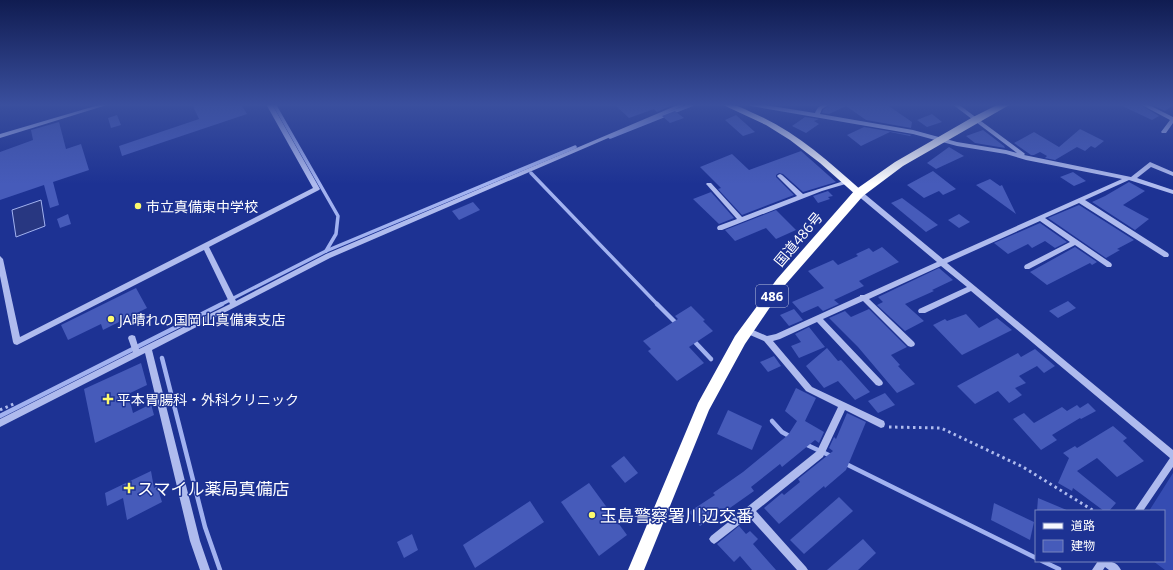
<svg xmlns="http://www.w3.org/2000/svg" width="1173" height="570" viewBox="0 0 1173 570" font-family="'Open Sans','Noto Sans JP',sans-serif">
<rect width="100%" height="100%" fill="#1d3293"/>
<path fill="#354cb2" d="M1173,473V570H1165L1153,561H1164V511H1149Z"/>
<path fill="#283781" stroke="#a2b2f0" d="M41,200L45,226L16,237L12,210Z"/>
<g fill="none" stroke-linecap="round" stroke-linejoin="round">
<g stroke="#a2b2f0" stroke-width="3.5">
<path d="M274,104L338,216L336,234L326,251"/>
<path d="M610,137L693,104"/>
<path d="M531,173L658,305"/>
<path d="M220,305L326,251L575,147"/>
</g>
<g stroke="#a2b2f0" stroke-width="4.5">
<path d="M657,304L678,325"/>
<path d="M693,340L711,359"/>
<path d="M162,358L205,527L220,570"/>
<path d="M0,416L222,304"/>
<path d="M772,421L782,432L791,437"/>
<path d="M805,444L833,457"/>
<path d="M844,463L1036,558"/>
<path d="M1042,561L1059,569"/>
</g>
</g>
<g fill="#465bba">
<path d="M192,104H241L247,114L122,156L119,146L199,119Z"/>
<path d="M614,104H667L670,106L657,112L654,109L629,118Z"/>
<path d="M831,104H886L912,122L911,128L866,120L846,106L829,114L822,113L823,110Z"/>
<path d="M1118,104H1139L1159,116L1152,120Z"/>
<path d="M1150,104H1173V105L1165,111Z"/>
<path d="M675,111L684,118L670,123L662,116Z"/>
<path d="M932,114L942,122L927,127L917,120Z"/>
<path d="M117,115L121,125L111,128L108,118Z"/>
<path d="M736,115L755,132L743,136L725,120Z"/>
<path d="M805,117L819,119L814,121L819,124L806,133L792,126Z"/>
<path d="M59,122L66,149L81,144L89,170L53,182L59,205L50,208L44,185L0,200V152L33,140L31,130Z"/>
<path d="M864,127L911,135L910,136L890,132L861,146L847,135Z"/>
<path d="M1080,129L1104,141L1095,148L1091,146L1085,151L1077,147L1055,160L1045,158L1047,156L1040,152L1034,155H1031L1014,143L1034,132L1059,147Z"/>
<path d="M983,130L1004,146L1005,148L975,143L966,136Z"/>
<path d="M949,147L964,156L936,169L927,163Z"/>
<path d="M801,151L836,182L803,192L783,174L779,173L776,175V177L794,195L742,215L718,189L721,188L700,167L732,154L749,170Z"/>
<path d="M933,171L956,189L943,195L939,191L924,198L907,185Z"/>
<path d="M1073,172L1086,181L1074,186L1060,177Z"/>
<path d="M990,179L1000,186L1002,185L1016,214L976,185Z"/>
<path d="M1129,182L1145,191L1123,205L1149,219L1135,230L1092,202L1105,196Z"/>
<path d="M828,191L833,196L828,197L830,199L818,203L813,196Z"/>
<path d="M711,192L734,218L719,224L693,199Z"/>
<path d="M902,198L938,225L926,232L891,203Z"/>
<path d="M473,202L480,210L459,220L452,211Z"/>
<path d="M1079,205L1134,240L1117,249L1120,250L1106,258L1048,218Z"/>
<path d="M776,210L796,230L776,239L766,228L735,241L725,230Z"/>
<path d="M68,214L71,224L60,228L57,219Z"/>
<path d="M959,214L970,222L959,228L948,220Z"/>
<path d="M1040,223L1067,242L1055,248L1045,241L1032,248L1028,244L1008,254L994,243Z"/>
<path d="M882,247L899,262L859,281L864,286L834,300L839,304L823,311L818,306L802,313L792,302L824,288L808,271L833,260L838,265L858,256L856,254L869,248L873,252Z"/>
<path d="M1075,247L1097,262L1092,265L1090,263L1047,285L1030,272Z"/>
<path d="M939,268L953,280L932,290L934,291L905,304L924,321L905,331L877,305L883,302L878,297Z"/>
<path d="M136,288L147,308L103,330L101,324L68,340L61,325Z"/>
<path d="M1068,301L1076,308L1058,318L1049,311Z"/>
<path d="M691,306L705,320L703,321L713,331L689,347L704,363L677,381L648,351L651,349L643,341L678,319L675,316Z"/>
<path d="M794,309L803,320L789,326L780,315Z"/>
<path d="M869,309L907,347L891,355L900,365L898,366L915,384L897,393L858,347L829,318L845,311L851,317Z"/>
<path d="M966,314L979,328L997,318L1012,330L962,355L933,325L945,319L947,321Z"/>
<path d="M809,327L825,347L799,358L791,346L801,342L795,334Z"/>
<path d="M827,348L838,361L841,360L870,392L855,400L838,381L824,388L806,366Z"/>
<path d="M1035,349L1055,366L1044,373L1037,366L1019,376L1026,383L1015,388L1022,395L1009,403L998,391L975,404L957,386L1018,353L1021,357Z"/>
<path d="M774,356L781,366L768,372L760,362Z"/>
<path d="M141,363L147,385L128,394L133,413L151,404L154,415L95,443L84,389Z"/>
<path d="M796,388L816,398L805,421L824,432L819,443L815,440L782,467L780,464L751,487L754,491L727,510L725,508L700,526L689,512L715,495L713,493L743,472L788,435L797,421L785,411Z"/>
<path d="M885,393L895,405L878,413L868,401Z"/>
<path d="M1088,403L1096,411L1081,419L1080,418L1052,435L1057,440L1041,450L1013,419L1024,413L1034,423L1062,407L1067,411L1077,405L1080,408Z"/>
<path d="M728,410L762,426L752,450L717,434Z"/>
<path d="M847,413L866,422L846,470L825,488L824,486L779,524L764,508L782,493L784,495L800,482L798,479L833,451L829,448L834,437L836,439Z"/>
<path d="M1113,426L1127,438L1123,441L1144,461L1117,477L1097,458L1077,471L1116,503L1109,511H1104L1073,488L1072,491L1058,483L1069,458L1063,453L1075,446L1077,448Z"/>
<path d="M624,456L638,473L625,483L611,466Z"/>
<path d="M151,471L154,488L157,486L162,502L127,520L123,498L107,506L105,493Z"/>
<path d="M589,483L627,535L599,556L561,502Z"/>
<path d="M839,497L853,511L804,554L790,540Z"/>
<path d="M1038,498L1069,511H1037Z"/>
<path d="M530,501L544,522L475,568L463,545Z"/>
<path d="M994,503L1034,522L1030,540L991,520Z"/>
<path d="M739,526L746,534L750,531L758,539L753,544L776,570H752L740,556L734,562L717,544Z"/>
<path d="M412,534L418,550L404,558L397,542Z"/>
<path d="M863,539L876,553L858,570H827Z"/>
</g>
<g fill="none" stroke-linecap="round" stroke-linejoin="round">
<g stroke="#afbbee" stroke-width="3" stroke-dasharray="2.5 3.5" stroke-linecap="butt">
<path d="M0,410L16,403"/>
<path d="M889,427L941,428L1023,467L1094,511"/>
</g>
<g fill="#afbbee" fill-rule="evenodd">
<path d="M102,104H110L0,138V134Z"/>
<path d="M266,104H272L320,189L319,190L209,247L236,301L326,254L680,104H687L330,258L152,350L200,541L210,570H200L190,541L145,353L0,427V419L133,352L128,338L129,336L132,335L135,336L139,349L230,304L204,250L17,345L14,344L13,342L0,276V256L3,259L20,337L313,188Z"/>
<path d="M748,104H759L815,113C818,106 821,104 830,104L822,109L820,114L913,130L957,142L1006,150L1017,153L952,104H958L1024,153L1025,154L1024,155L1131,177L1150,162L1173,172V176L1151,167L1137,178L1173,190V194L1129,180L1085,200L1168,253L1169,255L1168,257H1164L1079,203L1045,218L1111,263L1112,265L1111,267H1107L1075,245L1029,269H1025L1024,267L1025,265L1070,242L1040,221L947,263L1173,450V467L1143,511H1134L1170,458L971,291L925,313H919L918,311L919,309L967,287L941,266L869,299L914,342L915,344L914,346L911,347L908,346L863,301L823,319L882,381L883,383L882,385L879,386L876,385L817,322L780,339L773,341L812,387L884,421L885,424L884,427L881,428L845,410L823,457L756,511L806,567L808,570H797L749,517L717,542L714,544L711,542L709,539L711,536L817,451L838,407L806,391L764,341L743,332L742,330L743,328L746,327L767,336L776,334L860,296V295H864L937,262L857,195L856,193L857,191H861L943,259L1122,179L1026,160L1006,154L957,146L913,134L751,106Z"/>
<path d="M1140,104H1147L1173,117V123L1166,133H1162L1161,132L1170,120Z"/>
<path d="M780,174L782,175L803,194L847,180L850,182L849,183L822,191L722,230H718L717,228L718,226L737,219L707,185L706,184L707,183H711L742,217L797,196L777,176L778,175Z"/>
<path d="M1098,561C1108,561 1116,560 1121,570H1109L1105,567L1103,570H1092Z"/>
</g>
<path fill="#f6f8ff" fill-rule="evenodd" d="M721,104C733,103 742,108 753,113C795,131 828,161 862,191L863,193L862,195H856L820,163L790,140L766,125Z"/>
<path fill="#fff" fill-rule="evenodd" d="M999,104H1011L903,166L863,196L785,285L745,344L709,410L644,570H628L698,403L735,336L777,279L855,190L895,162L973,117Z"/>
</g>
<linearGradient id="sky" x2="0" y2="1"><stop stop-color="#101c51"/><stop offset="0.57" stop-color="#3a4f9e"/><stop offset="1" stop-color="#3a4f9e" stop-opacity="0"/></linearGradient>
<rect width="1173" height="184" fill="url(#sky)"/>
<g fill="#fdfa6e" stroke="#1d3293" stroke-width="1.5">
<circle cx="138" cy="206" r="4"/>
<circle cx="111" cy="319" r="4"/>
<path d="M106 393h4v4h4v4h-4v4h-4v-4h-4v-4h4z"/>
<path d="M127 482h4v4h4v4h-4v4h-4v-4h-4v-4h4z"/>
<circle cx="592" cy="515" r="4"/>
</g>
<g text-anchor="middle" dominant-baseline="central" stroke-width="3" stroke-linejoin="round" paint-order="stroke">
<rect fill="#1d3293" stroke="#bbc2df" stroke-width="1" x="756" y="285" width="32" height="22" rx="3"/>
<g font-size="13" font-weight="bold" fill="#fff">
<text x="772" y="296">486</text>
</g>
<g font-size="14" fill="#fff" stroke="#1d3293" text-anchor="start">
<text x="146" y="206">市立真備東中学校</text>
<text x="119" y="319">JA晴れの国岡山真備東支店</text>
<text x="117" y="399">平本胃腸科・外科クリニック</text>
</g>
<g font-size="14" fill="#fff" stroke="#1d3293">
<text transform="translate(798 239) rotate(-50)">国道486号</text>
</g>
<g font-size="17" fill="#fff" stroke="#1d3293" text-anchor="start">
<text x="137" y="488">スマイル薬局真備店</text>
<text x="600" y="515">玉島警察署川辺交番</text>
</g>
</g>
<rect x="1035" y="510" width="130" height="52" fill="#1d3293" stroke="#7784be"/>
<rect x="1043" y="523" width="20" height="6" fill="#f6f8ff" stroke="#7784be"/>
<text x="1071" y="530" font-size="12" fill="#ffffff">道路</text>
<rect x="1043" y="540" width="20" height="12" fill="#465bba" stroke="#7784be"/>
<text x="1071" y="550" font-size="12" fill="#ffffff">建物</text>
</svg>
